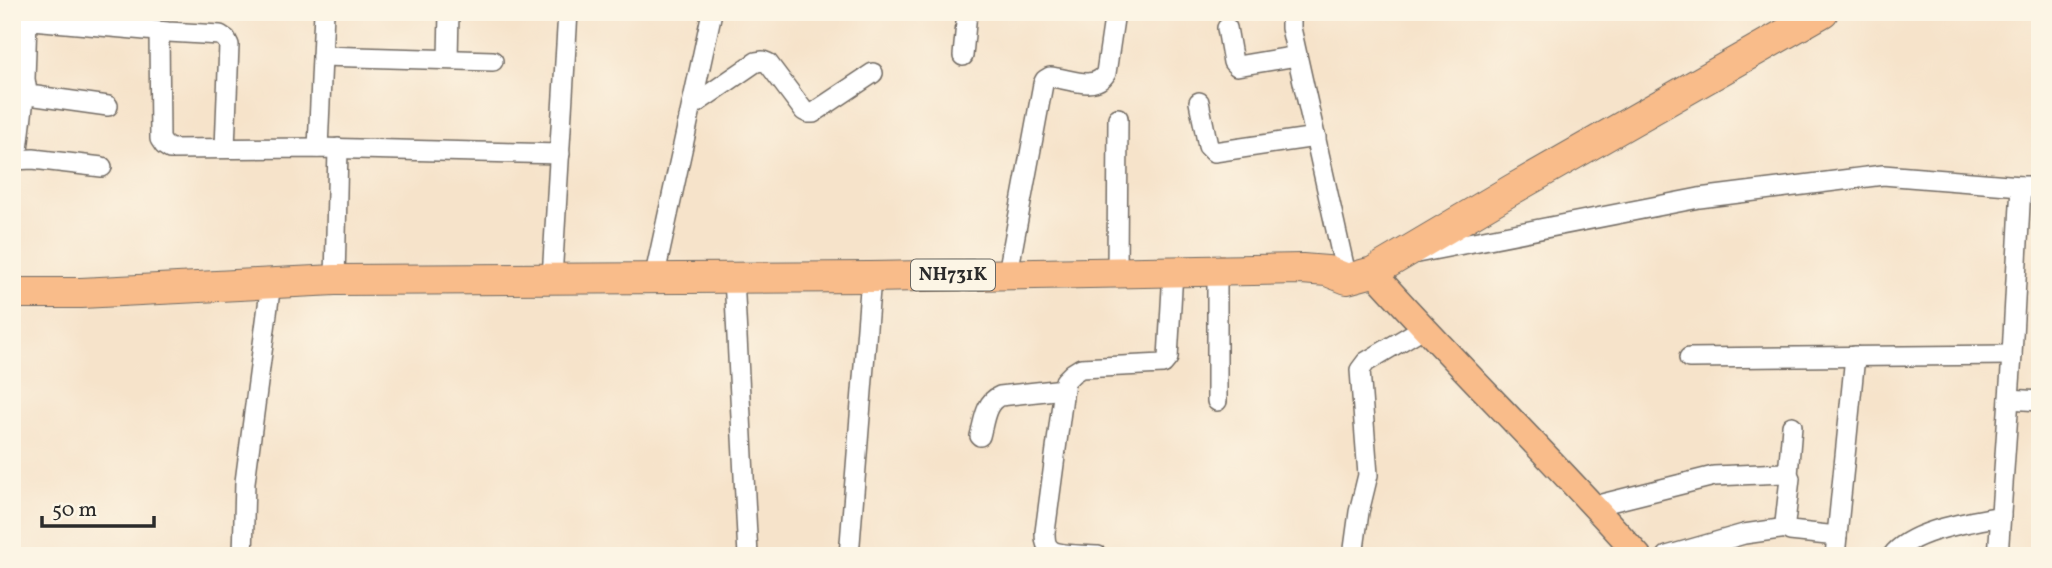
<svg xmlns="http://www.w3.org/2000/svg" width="2052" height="568" viewBox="0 0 2052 568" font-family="Vollkorn,serif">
<rect width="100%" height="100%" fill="#fcf5e5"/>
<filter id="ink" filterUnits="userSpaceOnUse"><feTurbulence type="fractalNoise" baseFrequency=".0143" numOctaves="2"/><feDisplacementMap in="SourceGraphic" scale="14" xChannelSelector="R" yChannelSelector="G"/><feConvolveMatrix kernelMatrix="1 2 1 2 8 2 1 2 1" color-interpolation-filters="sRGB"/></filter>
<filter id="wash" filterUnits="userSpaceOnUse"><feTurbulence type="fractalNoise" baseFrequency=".00686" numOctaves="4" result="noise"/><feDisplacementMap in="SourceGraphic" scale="28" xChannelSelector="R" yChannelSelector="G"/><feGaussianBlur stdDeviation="1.57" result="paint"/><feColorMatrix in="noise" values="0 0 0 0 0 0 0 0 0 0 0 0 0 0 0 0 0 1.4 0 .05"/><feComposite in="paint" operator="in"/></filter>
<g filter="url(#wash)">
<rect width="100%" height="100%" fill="#f6e3ca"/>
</g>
<g filter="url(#ink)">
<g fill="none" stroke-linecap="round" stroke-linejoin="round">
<defs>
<g id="minor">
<path d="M1291,12V28L1347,279"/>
<path d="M12,15L32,20L168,32L220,35L226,39L229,45L225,148"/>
<path d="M27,19L25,79L27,92L29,95L108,106"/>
<path d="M1227,28L1233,62L1237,66L1297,56"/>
<path d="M159,31L160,139L164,145L170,149L318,148L560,154"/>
<path d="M322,56L493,61"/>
<path d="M963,56L967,12"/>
<path d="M448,59L449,12"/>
<path d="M1199,102L1208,146L1214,152L1316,137"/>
<path d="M692,106L756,62L763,61L768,63L804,111L808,113H813L873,73"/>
<path d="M318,148L324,12"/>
<path d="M17,159L25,89"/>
<path d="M12,160L33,159L102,167"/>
<path d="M1417,253L1699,198L1883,175L2021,186H2040"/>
<path d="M1117,272L1118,118"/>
<path d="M1008,273L1043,84L1045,80L1050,77C1068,78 1095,92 1106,73L1115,12"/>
<path d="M734,277L748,556"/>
<path d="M552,278L568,12"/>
<path d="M654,279L712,12"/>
<path d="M335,280L338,148"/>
<path d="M1689,358L2012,355"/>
<path d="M2009,399L2040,401"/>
<path d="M1217,401V270"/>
<path d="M980,436C984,422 985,402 1000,396L1064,389"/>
<path d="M1788,475L1792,426"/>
<path d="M1594,506L1714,476L1784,473L1788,475L1790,478L1785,523L1787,528L1790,531L1837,536"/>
<path d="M243,556L245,482L271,283"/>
<path d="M849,556L871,277"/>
<path d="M1098,556C1087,555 1057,556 1050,549C1045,545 1045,538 1045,532L1065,381L1073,373L1081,368L1163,364L1168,358L1173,271"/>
<path d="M1353,556L1359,512L1368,475L1360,370L1366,362L1423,328"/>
<path d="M1667,556L1744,534L1787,528"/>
<path d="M1835,556L1855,356"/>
<path d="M1892,556C1911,530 1970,522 2001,516"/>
<path d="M1998,556L2012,355L2021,186"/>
</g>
<path id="major" d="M1373,272C1460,369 1553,459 1639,556"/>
<path id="highway" d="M12,293H81L335,280L871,277L1302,269L1327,271L1347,279L1373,272L1513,189L1823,12"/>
</defs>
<use href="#minor" stroke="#726b63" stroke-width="22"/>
<use href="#major" stroke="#726b63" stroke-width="27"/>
<use href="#highway" stroke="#726b63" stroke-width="32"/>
<use href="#minor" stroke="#fff" stroke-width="19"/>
<use href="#major" stroke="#f9bc8a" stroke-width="24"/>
<use href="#highway" stroke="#f9bc8a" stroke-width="30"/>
</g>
</g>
<g text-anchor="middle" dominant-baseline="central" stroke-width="7" stroke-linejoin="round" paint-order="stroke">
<rect fill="#fcf5e5" stroke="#6a6863" stroke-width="2" x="911" y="259.5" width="84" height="31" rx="5"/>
<g font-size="19" font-weight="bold" fill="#2b2b2b">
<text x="953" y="275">NH731K</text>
</g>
</g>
<rect width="2052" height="568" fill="none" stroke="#fcf5e5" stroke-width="42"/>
<path d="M42 516v10h112v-10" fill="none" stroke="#2b2b2b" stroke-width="3.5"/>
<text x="52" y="516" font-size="21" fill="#2b2b2b" stroke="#fcf5e5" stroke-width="5" paint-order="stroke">50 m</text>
</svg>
